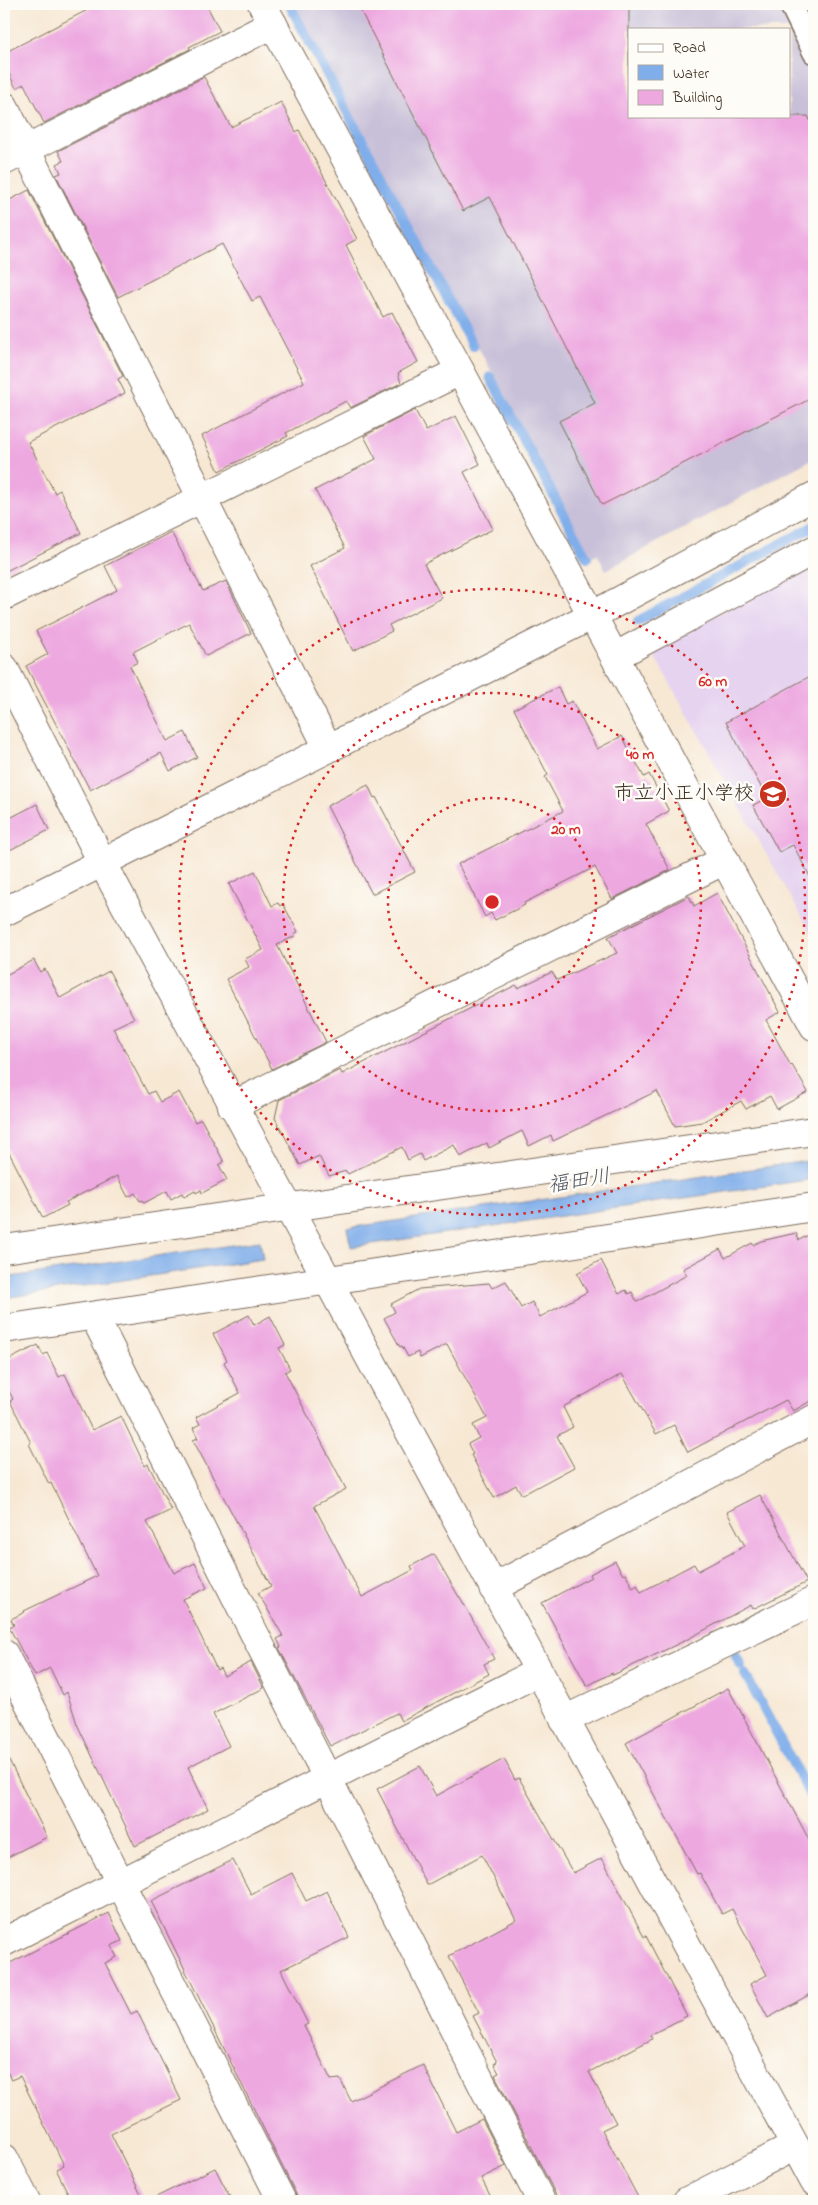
<svg xmlns="http://www.w3.org/2000/svg" width="818" height="2205" viewBox="0 0 818 2205" font-family="'Indie Flower','Klee One',sans-serif">
<rect width="100%" height="100%" fill="#fdfcf7"/>
<filter id="ink" filterUnits="userSpaceOnUse"><feTurbulence type="fractalNoise" baseFrequency=".02" numOctaves="2"/><feDisplacementMap in="SourceGraphic" scale="10" xChannelSelector="R" yChannelSelector="G"/><feConvolveMatrix kernelMatrix="1 2 1 2 8 2 1 2 1" color-interpolation-filters="sRGB"/></filter>
<filter id="wash" filterUnits="userSpaceOnUse"><feTurbulence type="fractalNoise" baseFrequency=".0096" numOctaves="4" result="noise"/><feDisplacementMap in="SourceGraphic" scale="20" xChannelSelector="R" yChannelSelector="G"/><feGaussianBlur stdDeviation="1.12" result="paint"/><feColorMatrix in="noise" values="0 0 0 0 0 0 0 0 0 0 0 0 0 0 0 0 0 1.4 0 .05"/><feComposite in="paint" operator="in"/></filter>
<g filter="url(#wash)">
<rect width="100%" height="100%" fill="#f7e8d4"/>
<path fill="#e6d3f0" d="M814,563V938L651,650Z"/>
<path fill="#c8c0d8" fill-rule="evenodd" d="M294,4H814V458L606,570L597,554L591,557ZM629,29H789V116H629Z"/>
<g fill="#80aeea" stroke="#5e6c84">
<path d="M814,1160V1179L351,1247L347,1228Z"/>
<path d="M260,1241L263,1259L4,1298V1278Z"/>
</g>
<g fill="none" stroke-linecap="round" stroke-linejoin="round">
<g stroke="#80aeea" stroke-width="10">
<path d="M289,4L473,346"/>
<path d="M490,377L587,558"/>
<path d="M638,621L814,526"/>
<path d="M736,1656L741,1665"/>
<path d="M745,1674L814,1803"/>
</g>
</g>
<g id="blocks">
<g fill="#eda8e0">
<path d="M99,4H206L220,31L189,47L190,49L44,123L24,84L16,88L4,64V53Z"/>
<path d="M357,4H629V116H808L814,128V397L602,505L559,421L595,403L490,197L463,211Z"/>
<path d="M204,77L231,127L281,102L296,132L299,130L357,239L346,245L383,317L392,312L418,362L398,373L401,383L350,408L346,401L286,433L288,436L219,471L202,436L304,382L260,297L252,301L222,244L118,297L56,175L61,173L57,164L63,161L58,151Z"/>
<path d="M29,190L123,376L118,379L125,393L28,442L55,493L60,490L81,533L4,572V203Z"/>
<path d="M415,410L426,431L456,416L480,464L464,472L493,529L424,564L442,598L389,625L392,631L353,651L310,566L345,548L315,490L376,459L364,436Z"/>
<path d="M171,532L203,591L226,581L251,633L206,656L189,623L133,652L138,662L130,666L167,741L185,732L197,757L170,771L161,753L90,790L26,666L48,654L36,631L117,590L105,566Z"/>
<path d="M814,674V884L793,845L779,852L753,805L767,798L726,722Z"/>
<path d="M558,687L566,704L572,701L597,749L622,736L644,777L649,774L669,811L646,824L670,870L612,899L595,867L524,903L525,905L495,920L491,913L485,917L458,864L563,811L545,777L548,775L514,709Z"/>
<path d="M368,785L374,798L376,797L415,872L372,894L327,806Z"/>
<path d="M37,804L49,830L4,853V821Z"/>
<path d="M255,871L272,906L278,903L280,906L283,904L298,932L294,934L295,936L277,945L326,1042L272,1069L226,979L249,967L245,959L263,950L229,884Z"/>
<path d="M717,893L780,1012L766,1020L791,1066L792,1065L808,1092L777,1109L770,1096L746,1109L741,1101L702,1122L675,1126L657,1091L553,1141L551,1135L529,1146L522,1131L489,1148L487,1143L460,1157L454,1145L423,1161L420,1154L408,1160L402,1147L348,1174L346,1171L329,1176L319,1156L300,1165L275,1118L279,1100L340,1070L342,1074L516,985L518,988L552,972L557,980L617,953L608,937L689,896L694,906Z"/>
<path d="M34,960L40,972L45,969L60,998L109,971L134,1018L113,1028L148,1094L154,1091L160,1102L179,1092L195,1122L201,1119L224,1162L219,1165L227,1180L202,1193L201,1190L196,1193L195,1191L184,1197L182,1193L171,1199L167,1191L144,1203L142,1200L140,1201L135,1193L128,1197L117,1176L66,1202L68,1205L43,1218L4,1143V976Z"/>
<path d="M814,1232V1399L793,1411L786,1400L688,1452L674,1425L656,1434L622,1374L563,1407L573,1427L557,1436L574,1467L522,1495L516,1485L494,1498L471,1455L473,1454L468,1444L479,1438L473,1425L487,1418L447,1344L420,1358L418,1352L408,1357L402,1346L400,1347L384,1318L395,1312L391,1304L419,1289L489,1283L492,1288L506,1281L521,1308L532,1302L540,1317L587,1292L577,1273L601,1260L619,1294L626,1290L628,1294L632,1292L637,1302L687,1275L683,1269L720,1249L725,1258L752,1243L753,1245L761,1241L796,1233L799,1240Z"/>
<path d="M249,1315L254,1325L270,1316L285,1345L279,1348L290,1369L285,1372L346,1489L314,1506L362,1597L413,1570L411,1566L434,1554L459,1597H460L494,1659L484,1664L489,1674L401,1721L397,1713L330,1746L279,1648L281,1647L277,1639L283,1636L258,1593L271,1586L193,1440L198,1438L193,1428L200,1424L196,1417L240,1393L224,1362L227,1360L213,1334Z"/>
<path d="M38,1345L43,1355L47,1353L59,1377L65,1374L92,1430L121,1416L145,1466L148,1464L171,1510L147,1522L174,1573L195,1563L207,1588L183,1599L217,1670L220,1668L224,1676L251,1662L264,1688L213,1714L229,1746L188,1767L208,1809L135,1846L77,1724L67,1692L63,1695L50,1668L35,1676L9,1627L14,1625L11,1619L25,1612L24,1611L97,1576L51,1483L49,1484L29,1444L31,1443L10,1401L13,1399L4,1381V1362Z"/>
<path d="M760,1495L807,1582L753,1609L751,1605L684,1641L613,1675L612,1673L587,1686L542,1603L591,1577L590,1574L615,1561L623,1575L626,1574L633,1588L637,1585L641,1592L694,1564L698,1571L745,1546L727,1512Z"/>
<path d="M728,1688L814,1849V1992L768,2018L750,1984L767,1975L732,1909L722,1914L700,1873L697,1874L626,1743Z"/>
<path d="M4,1750L47,1837L4,1859Z"/>
<path d="M504,1759L515,1780L519,1778L573,1873L602,1858L644,1937L646,1936L687,2016L650,2035L652,2039L589,2072L616,2123L602,2130L640,2201H559L495,2075L499,2073L494,2064L497,2062L473,2016L479,2013L449,1956L516,1920L482,1855L427,1885L377,1789L420,1766L436,1796Z"/>
<path d="M233,1860L251,1894L292,1873L306,1901L327,1891L349,1937L281,1970L308,2024L304,2026L331,2080L340,2079L351,2101L423,2065L456,2132L482,2119L506,2166L481,2178L493,2201H298L296,2194L151,1901Z"/>
<path d="M109,1913L122,1941L111,1946L117,1957L105,1963L131,2014L137,2011L181,2100L111,2134L144,2201H72L56,2169L64,2165L20,2076L11,2080L4,2065V1966Z"/>
<path d="M215,2168L232,2201H148Z"/>
</g>
</g>
</g>
<g filter="url(#ink)">
<use href="#blocks" fill-opacity="0" stroke="#7d6c5e" stroke-width="1"/>
<g fill="none" stroke-linecap="round" stroke-linejoin="round">
<defs>
<path id="lane" d="M790,4L814,53"/>
<g id="street">
<path d="M262,4L814,1026"/>
<path d="M4,106L328,748"/>
<path d="M4,161L273,24"/>
<path d="M4,596L460,371"/>
<path d="M616,656L814,550"/>
<path d="M4,668L102,862"/>
<path d="M232,1106L725,860"/>
<path d="M4,1249L814,1131"/>
<path d="M94,1316L541,2201"/>
<path d="M4,1329L814,1207"/>
<path d="M493,1588L814,1419"/>
<path d="M4,1654L282,2201"/>
<path d="M564,1720L814,1601"/>
<path d="M4,1942L538,1672"/>
<path d="M4,2158L26,2201"/>
<path d="M687,2201L795,2146"/>
</g>
<g id="secondary">
<path d="M102,862L814,2181"/>
<path d="M4,912L593,615L814,496"/>
</g>
</defs>
<use href="#lane" stroke="#7d6c5e" stroke-width="24"/>
<use href="#street" stroke="#7d6c5e" stroke-width="30"/>
<use href="#secondary" stroke="#7d6c5e" stroke-width="30"/>
<use href="#lane" stroke="#fff" stroke-width="21"/>
<use href="#street" stroke="#fff" stroke-width="28"/>
<use href="#secondary" stroke="#fff" stroke-width="28"/>
</g>
</g>
<g fill="none" stroke="#d62828" stroke-width="2.5" stroke-dasharray="2.5 5">
<circle cx="492" cy="902" r="104"/>
<circle cx="492" cy="902" r="209"/>
<circle cx="492" cy="902" r="313"/>
</g>
<defs>
<symbol id="school-disc" viewBox="-11 -11 22 22"><circle r="9.5" fill="#c8321e" stroke="#fdfcf7"/><path d="M0-5L7-2L0 1L-7-2ZM-4 1L0 2.5L4 1V4Q0 6-4 4Z" fill="#fff"/></symbol>
</defs>
<g fill-rule="evenodd">
<use href="#school-disc" x="757" y="778" width="32" height="32"/>
</g>
<g text-anchor="middle" dominant-baseline="central" stroke-width="5" stroke-linejoin="round" paint-order="stroke">
<g font-size="20" fill="#3b2a1e" stroke="#fdfcf7" text-anchor="end">
<text x="754" y="794">市立小正小学校</text>
</g>
<g font-size="21" font-style="italic" fill="#535865" stroke="#fdfcf7">
<text transform="translate(579 1182) rotate(-9)">福田川</text>
</g>
</g>
<circle cx="492" cy="902" r="8" fill="#d62828" stroke="#fdfcf7" stroke-width="2.5"/>
<g font-size="15" text-anchor="middle" font-weight="bold" fill="#d62828" stroke="#fdfcf7" stroke-width="5" stroke-linejoin="round" paint-order="stroke">
<text x="713" y="686">60 m</text>
<text x="640" y="759">40 m</text>
<text x="566" y="834">20 m</text>
</g>
<rect width="818" height="2205" fill="none" stroke="#fdfcf7" stroke-width="20"/>
<rect x="628" y="28" width="162" height="90" fill="#fdfcf7" stroke="#afa8a0"/>
<rect x="638" y="44" width="25" height="8" fill="#ffffff" stroke="#afa8a0"/>
<text x="673" y="52" font-size="15" fill="#3b2a1e">Road</text>
<rect x="638" y="65" width="25" height="15" fill="#80aeea" stroke="#afa8a0"/>
<text x="673" y="78" font-size="15" fill="#3b2a1e">Water</text>
<rect x="638" y="90" width="25" height="15" fill="#eda8e0" stroke="#afa8a0"/>
<text x="673" y="102" font-size="15" fill="#3b2a1e">Building</text>
</svg>
